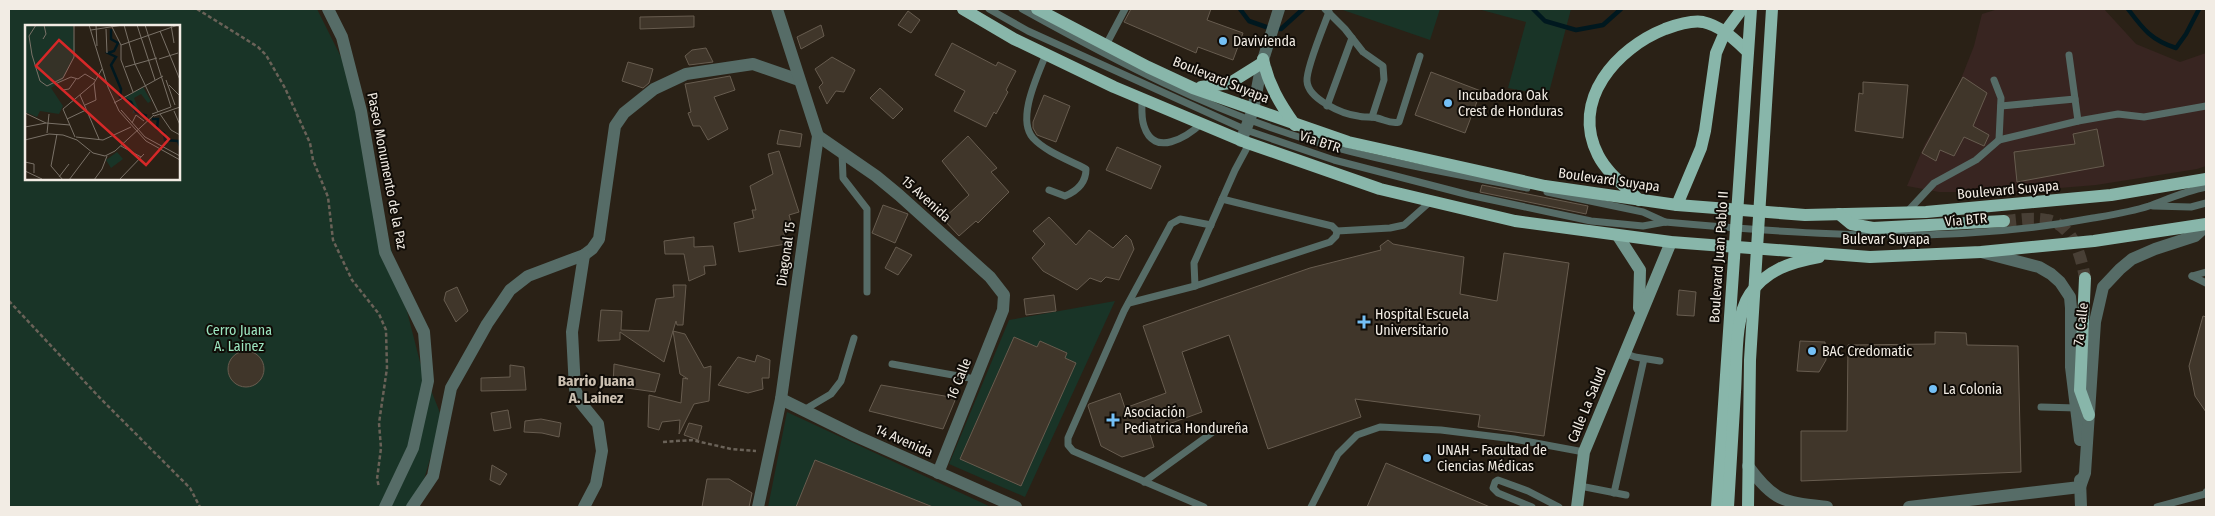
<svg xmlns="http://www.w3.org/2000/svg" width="2215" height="516" viewBox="0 0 2215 516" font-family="'Fira Sans Condensed',sans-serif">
<rect width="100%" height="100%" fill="#2a2116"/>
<path fill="#382521" d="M1998,9H2104L2136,44L2180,62L2206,53V166L2197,169L2096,185L2012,192H1939L1907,186L1925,144L1959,84L1974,46L1982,14Z"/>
<g fill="#193427" fill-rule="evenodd">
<path d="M9,9H317L343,61L420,362L442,418L416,507H9ZM26,26H179V179H26Z"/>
<path d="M1340,9H1440L1430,40Z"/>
<path d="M1478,9H1571L1548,96L1508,88L1526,22Z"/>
<path d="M1115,301L1025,497L949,464L1009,320ZM1014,337L1037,347L1040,341L1067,353L1065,358L1076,363L1020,486L960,458Z"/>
<path d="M787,412L991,507H934L815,460L797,505L801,507H768Z"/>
</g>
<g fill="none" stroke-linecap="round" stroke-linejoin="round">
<g stroke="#00181f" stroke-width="4.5">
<path d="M1240,9L1249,21L1272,29H1281L1303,9"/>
<path d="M1533,9L1545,21L1576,30L1603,25L1621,9"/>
<path d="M2128,9C2143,29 2151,40 2176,48L2186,34L2199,9"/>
</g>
</g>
<g fill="#40362a" stroke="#675c4f">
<path d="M1131,9H1211L1207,20L1243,33L1233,60L1198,47L1196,53L1124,22Z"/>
<path d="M908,11L920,20L911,33L898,25Z"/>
<path d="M694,16V27L640,29V17Z"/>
<path d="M821,25L824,36L801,49L797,37Z"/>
<path d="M952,43L996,66L998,62L1016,71L1006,90L1008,92L996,114L994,112L986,127L954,111L965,91L935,75Z"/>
<path d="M706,48L713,62L689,65L685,56L692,50Z"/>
<path d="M832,57L855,70L844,92L836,91L827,104L819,87L823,83L815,69Z"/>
<path d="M628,62L653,69L649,83L643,88L622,81Z"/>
<path d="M1431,72L1481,91L1465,133L1415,115Z"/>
<path d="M730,76L735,90L714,97L728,129L708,140L700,126H693L688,113L691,112L685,84Z"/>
<path d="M1963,77L1987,93L1973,126L1989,135L1984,146L1964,137L1954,156L1940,150L1936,161L1922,153Z"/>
<path d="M1863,82L1908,85L1903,138L1855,131L1859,93L1863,94Z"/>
<path d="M880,88L903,109L893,119L870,98Z"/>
<path d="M1044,95L1070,106L1056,142L1037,135L1033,128V122Z"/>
<path d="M2097,129L2104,166L2017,182L2014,152L2075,144L2073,134Z"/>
<path d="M780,130L802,134L800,147L777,144Z"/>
<path d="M968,136L997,168L991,172L1009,192L978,223L976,221L959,236L943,219L969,195L942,161Z"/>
<path d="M1117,147L1161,166L1151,189L1106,170Z"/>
<path d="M779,151L799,212L789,215L791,222L783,228L786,244L739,252L734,223L754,218L752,210H756L750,186L773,174L768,154Z"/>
<path d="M1482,185L1588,206L1586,214L1480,192Z"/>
<path d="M883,205L908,214L895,243L872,233Z"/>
<path d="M1049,217L1076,245L1089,230L1113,248L1126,235L1131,240L1134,249L1119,280L1106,277L1101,282L1090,278L1077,290L1043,271L1032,258L1045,244L1033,231Z"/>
<path d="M694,237V247L713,246L716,265L704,266L705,274L689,281L684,254H665L664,241Z"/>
<path d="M1388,240L1393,244L1464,257L1460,294L1497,301L1504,253L1569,263L1544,436L1478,427L1480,415L1355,399L1361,417L1268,449L1229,335L1182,352L1202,412L1149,431L1154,447L1122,457L1101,446L1088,406L1089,404L1120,393L1125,408L1166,393L1143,326L1310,268L1381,250L1380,246Z"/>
<path d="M896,247L912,255L898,275L885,268Z"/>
<path d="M673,285H686L683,325H677L676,321L673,331L685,334L704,368L711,366L709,401L694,404L679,434L680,420L662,422L659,430L648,427L649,395L681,403L683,378L688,379L680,374L673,331L664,362L620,332V340L598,341L601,310L622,311L621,330L649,331L656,299L674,297Z"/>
<path d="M457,287L468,311L456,322L444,300L446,292Z"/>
<path d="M1679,290L1696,292L1694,316L1677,315Z"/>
<path d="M1054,295L1056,311L1026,315L1024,299Z"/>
<path d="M2203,316L2206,317V412L2195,396L2189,366Z"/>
<path d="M1935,332L1966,333L1967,345L2018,346L2021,472L1801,481V431H1847L1848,345L1935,344Z"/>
<path d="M1014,337L1037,347L1040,341L1067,353L1065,358L1076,363L1021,486L960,459Z"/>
<path d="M1800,341L1825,342L1826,360L1819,372L1797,371Z"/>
<circle cx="246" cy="369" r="18"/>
<path d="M757,355L770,360L769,378H762L763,389L748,393L718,385L738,357L755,362Z"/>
<path d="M614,364L660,374L655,392L613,386Z"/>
<path d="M510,365L524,367L526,390L481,391V378L510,377Z"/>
<path d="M881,385L956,398L943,429L869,411Z"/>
<path d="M508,410L511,428L494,431L491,413Z"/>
<path d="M541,419L561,423L559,437L542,433L524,432L525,421Z"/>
<path d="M689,423L702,426L698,440L684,435Z"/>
<path d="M815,460L933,507H796Z"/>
<path d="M1386,463L1490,507H1367Z"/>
<path d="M492,465L507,474L500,485L490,480Z"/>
<path d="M707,479H729L752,493L749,507H702Z"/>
</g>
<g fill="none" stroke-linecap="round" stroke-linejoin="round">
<path stroke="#483f35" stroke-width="12" stroke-dasharray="12 6" stroke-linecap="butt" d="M2004,221C2017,220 2033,217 2047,220C2073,224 2081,256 2085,278"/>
<g stroke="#6a6258" stroke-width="2.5" stroke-dasharray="4 2.5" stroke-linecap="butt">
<path d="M197,9L258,47L266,55L285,88L310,143L313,160L328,197L333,240L352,280L379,314L386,330L387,368L379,423L381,448L377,479L379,487"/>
<path d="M9,301L100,398L190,488L200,507"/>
<path d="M663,442L692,440L731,449L756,451"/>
</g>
<g stroke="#566c67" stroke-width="7">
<path d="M989,9L1028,31L1246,130L1334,160L1469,195L1591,221L1643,226L1665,222C1807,235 1952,245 2093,218C2111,215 2131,212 2149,206C2168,199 2186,191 2206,187"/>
<path d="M1022,9C1114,60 1210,111 1312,141C1382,162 1455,174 1527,188"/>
<path d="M1325,9L1345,29L1363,52L1383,66L1384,80L1372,117"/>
<path d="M1329,12C1324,26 1306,68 1307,81C1308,99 1342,114 1358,116C1364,118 1371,116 1377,118C1385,120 1391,124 1399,122L1420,56"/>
<path d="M1106,45L1125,9"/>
<path d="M1046,54C1038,75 1016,119 1033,138C1046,152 1069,160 1086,169C1086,183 1077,191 1065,196L1049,190"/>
<path d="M2069,55L2078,121"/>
<path d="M1994,80L2001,98L1999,140"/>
<path d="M1142,99C1142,108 1141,118 1144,126C1154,158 1187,137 1202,123"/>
<path d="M1327,106L1352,38"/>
<path d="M2001,106L2075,99"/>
<path d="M1249,144L1235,170L1194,263L1195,286L1330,242L1336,236L1337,231"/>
<path d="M842,152L843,178L867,209V292"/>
<path d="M1547,192L1643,212L1665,222"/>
<path d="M1222,199L1332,226L1337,231L1390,228L1404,225L1431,201"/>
<path d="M2153,206L2191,207L2206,203"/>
<path d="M1907,212L1934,183L1976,160L1999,140L2078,121L2118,114L2144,117L2206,106"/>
<path d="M2192,276L2206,283"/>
<path d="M2192,276L2206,272"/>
<path d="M1129,303L1195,286"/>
<path d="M1624,353L1635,357L1660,361"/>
<path d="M892,364L975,379"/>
<path d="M2041,407L2077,408"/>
<path d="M804,410L831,394L841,381L854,338"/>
<path d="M1144,482L1213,432"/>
<path d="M1580,486L1626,495"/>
<path d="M1614,493L1644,359"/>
<path d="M1204,507L1073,451L1068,445V438L1124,311L1171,224L1180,219L1211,225"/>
<path d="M1311,507L1338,454L1357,435L1380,427L1441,430L1514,439L1584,452"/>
<path d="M1532,507L1498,493L1493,488L1495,482L1498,480L1528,491L1559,507"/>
<path d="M2157,507L2205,494L2206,492"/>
</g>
<g stroke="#566c67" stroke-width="12">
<path d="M328,9L342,37L361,111L385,252L424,332L428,381L413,448L385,507"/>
<path d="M818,136L876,176L899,195L990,277L1004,295L1003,310L938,473"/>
<path d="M1241,141L1253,110L1262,63L1279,9"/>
<path d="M1981,252L2039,267L2051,274L2060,282L2070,297L2071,308V367L2080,440"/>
<path d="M781,399L856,436L1016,507"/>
<path d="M1748,466C1774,502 1784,502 1827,507"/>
<path d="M2080,480L2081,507"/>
<path d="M2080,487L2085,473L2095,322L2103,287L2120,269L2132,259L2155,249L2195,236L2206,226"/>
<path d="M412,507L433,476L451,388L487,324L510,290L528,276L584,255L592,249L599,239L615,126L624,113L654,89L686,74L753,64L799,80"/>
<path d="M584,507L596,484L602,451L598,424L581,403L575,389L572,332L584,255"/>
<path d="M758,507L781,399L818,136L777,9"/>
<path d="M1909,507L2080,487"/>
</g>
<g stroke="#72968d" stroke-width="12">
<path d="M1618,236L1640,270L1639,308"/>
<path d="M1577,507L1584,452L1671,242"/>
</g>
<g stroke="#88b6aa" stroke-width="12">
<path d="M963,9L1014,39L1114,87L1245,142L1380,189L1515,221L1671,242L1870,257L1981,252L2094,241L2206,224"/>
<path d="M1037,9L1148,67L1193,88L1348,142L1545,186L1677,205L1805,215L1926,212L2111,195L2206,179"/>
<path d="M1263,59C1268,84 1280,104 1295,125"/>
<path d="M1201,87L1230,83L1262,63"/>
<path d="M1639,200C1625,186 1607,173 1598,155C1570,100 1617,48 1665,29C1676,25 1691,20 1703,22C1721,26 1734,39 1747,51"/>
<path d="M1677,205L1701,148L1705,131L1716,53L1725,32L1742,9"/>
<path d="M1839,214L1851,224L1873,228L2004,221"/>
<path d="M2085,278L2080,390L2089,415"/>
<path d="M1717,507L1751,9"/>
<path d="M1728,507C1730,469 1733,430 1735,392C1737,364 1734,317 1750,294C1766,270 1791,262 1819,257"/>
<path d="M1748,507L1750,360L1772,9"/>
</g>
</g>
<g fill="#74c0f6" stroke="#100c07" stroke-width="2">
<circle cx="1223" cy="41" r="5"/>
<circle cx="1448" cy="103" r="5"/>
<path d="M1361.5 314.5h5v5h5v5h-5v5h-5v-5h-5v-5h5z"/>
<circle cx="1812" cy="351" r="5"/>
<circle cx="1933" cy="389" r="5"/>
<path d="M1110.5 412.5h5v5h5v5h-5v5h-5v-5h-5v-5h5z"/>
<circle cx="1427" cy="458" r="5"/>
</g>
<g text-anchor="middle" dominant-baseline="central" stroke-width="4" stroke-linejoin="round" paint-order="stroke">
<g font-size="14" fill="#f2ece4" stroke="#100c07" text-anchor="start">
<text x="1233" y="41">Davivienda</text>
<text x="1458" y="95">Incubadora Oak<tspan x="1458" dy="16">Crest de Honduras</tspan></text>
<text x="1375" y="314">Hospital Escuela<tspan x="1375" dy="16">Universitario</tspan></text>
<text x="1822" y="351">BAC Credomatic</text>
<text x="1943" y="389">La Colonia</text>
<text x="1124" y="412">Asociación<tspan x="1124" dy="16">Pediatrica Hondureña</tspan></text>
<text x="1437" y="450">UNAH - Facultad de<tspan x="1437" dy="16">Ciencias Médicas</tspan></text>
</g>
<g font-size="14" fill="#f2ece4" stroke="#100c07">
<text transform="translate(1221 80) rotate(22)">Boulevard Suyapa</text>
<text transform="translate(1320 142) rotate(18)">Vía BTR</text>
<text transform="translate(387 171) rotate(79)">Paseo Monumento de la Paz</text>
<text transform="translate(1609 180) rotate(8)">Boulevard Suyapa</text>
<text transform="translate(2008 190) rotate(-5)">Boulevard Suyapa</text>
<text transform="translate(926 199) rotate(42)">15 Avenida</text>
<text transform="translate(1966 220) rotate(-5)">Vía BTR</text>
<text x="1886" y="239">Bulevar Suyapa</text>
<text transform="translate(786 254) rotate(-82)">Diagonal 15</text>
<text transform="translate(1719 257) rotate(-86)">Boulevard Juan Pablo II</text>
<text transform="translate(2081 324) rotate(-83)">7a Calle</text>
<text transform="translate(959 379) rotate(-68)">16 Calle</text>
<text transform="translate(1587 405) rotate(-68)">Calle La Salud</text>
<text transform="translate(904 441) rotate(24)">14 Avenida</text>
</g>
<g font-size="14" fill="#9ce6c0" stroke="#100c07">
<text x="239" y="330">Cerro Juana<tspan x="239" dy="16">A. Lainez</tspan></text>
</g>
<g font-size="15" font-weight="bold" fill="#ccc0b1" stroke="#100c07">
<text x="596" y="381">Barrio Juana<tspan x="596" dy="17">A. Lainez</tspan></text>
</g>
</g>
<g transform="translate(25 25)">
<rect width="155" height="155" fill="#2a2116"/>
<path d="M0,0H48L50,28L37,56L26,63L38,81L34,89L15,86L12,92L0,87ZM118,62L126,76L123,78L116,69L109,73L114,85L107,89L109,84L99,73ZM92,127L98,134L86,143L81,135Z" fill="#193427"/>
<path fill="none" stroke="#00181f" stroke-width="2.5" d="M86,4V14L93,18L89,26L83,28L91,32L86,40L96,64L95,72L106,77L111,87L122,91M127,94H133L132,104L139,108L140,115L153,116L155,121"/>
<path fill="none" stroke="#7a7268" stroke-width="1" d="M11,0L4,11L7,30L15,56L22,61L38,53L49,32V0M64,0L83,62L94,86L121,116L155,135M71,0L72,21M86,0L96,20V35L108,67M99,0L110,39L133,87M112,0L130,55M120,0L146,82M146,0L149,18M81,4L82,28M66,5L98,0M135,6L155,55M155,9V33M18,14L21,9L19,0M96,20L153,0M134,34L153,28M100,42L132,33M141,55L150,80M30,59L46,52L53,54L60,49L70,55M144,60L155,71M38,65L44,64L51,54M55,70L74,114M89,78L138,51M60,80L71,75L69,58M96,85L120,112L155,131M149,86L155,100M0,88L21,98M127,89L146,82M135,89L146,105L155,110M129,91L155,82M42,94L61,85M107,98L111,90L119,96M0,102L21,98L45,100M22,108L24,89M32,109L26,141L38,155M50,112L38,84L69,58L77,44M51,112L78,115L106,102M0,115L24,109L38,110L52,115L68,128L80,131L90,126L129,90M96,121L116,132M0,137L9,139V148M0,146L17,154M34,152L44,139M44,155L65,127M69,155L77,144L82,131M94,155L119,129"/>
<path fill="#d62828" fill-opacity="0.15" stroke="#d62828" stroke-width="2.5" d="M34,15L144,114L121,140L11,41Z"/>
<rect width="155" height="155" fill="none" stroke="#f2ece4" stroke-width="2.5"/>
</g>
<rect width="2215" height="516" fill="none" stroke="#f2ece4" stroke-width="20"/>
</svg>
